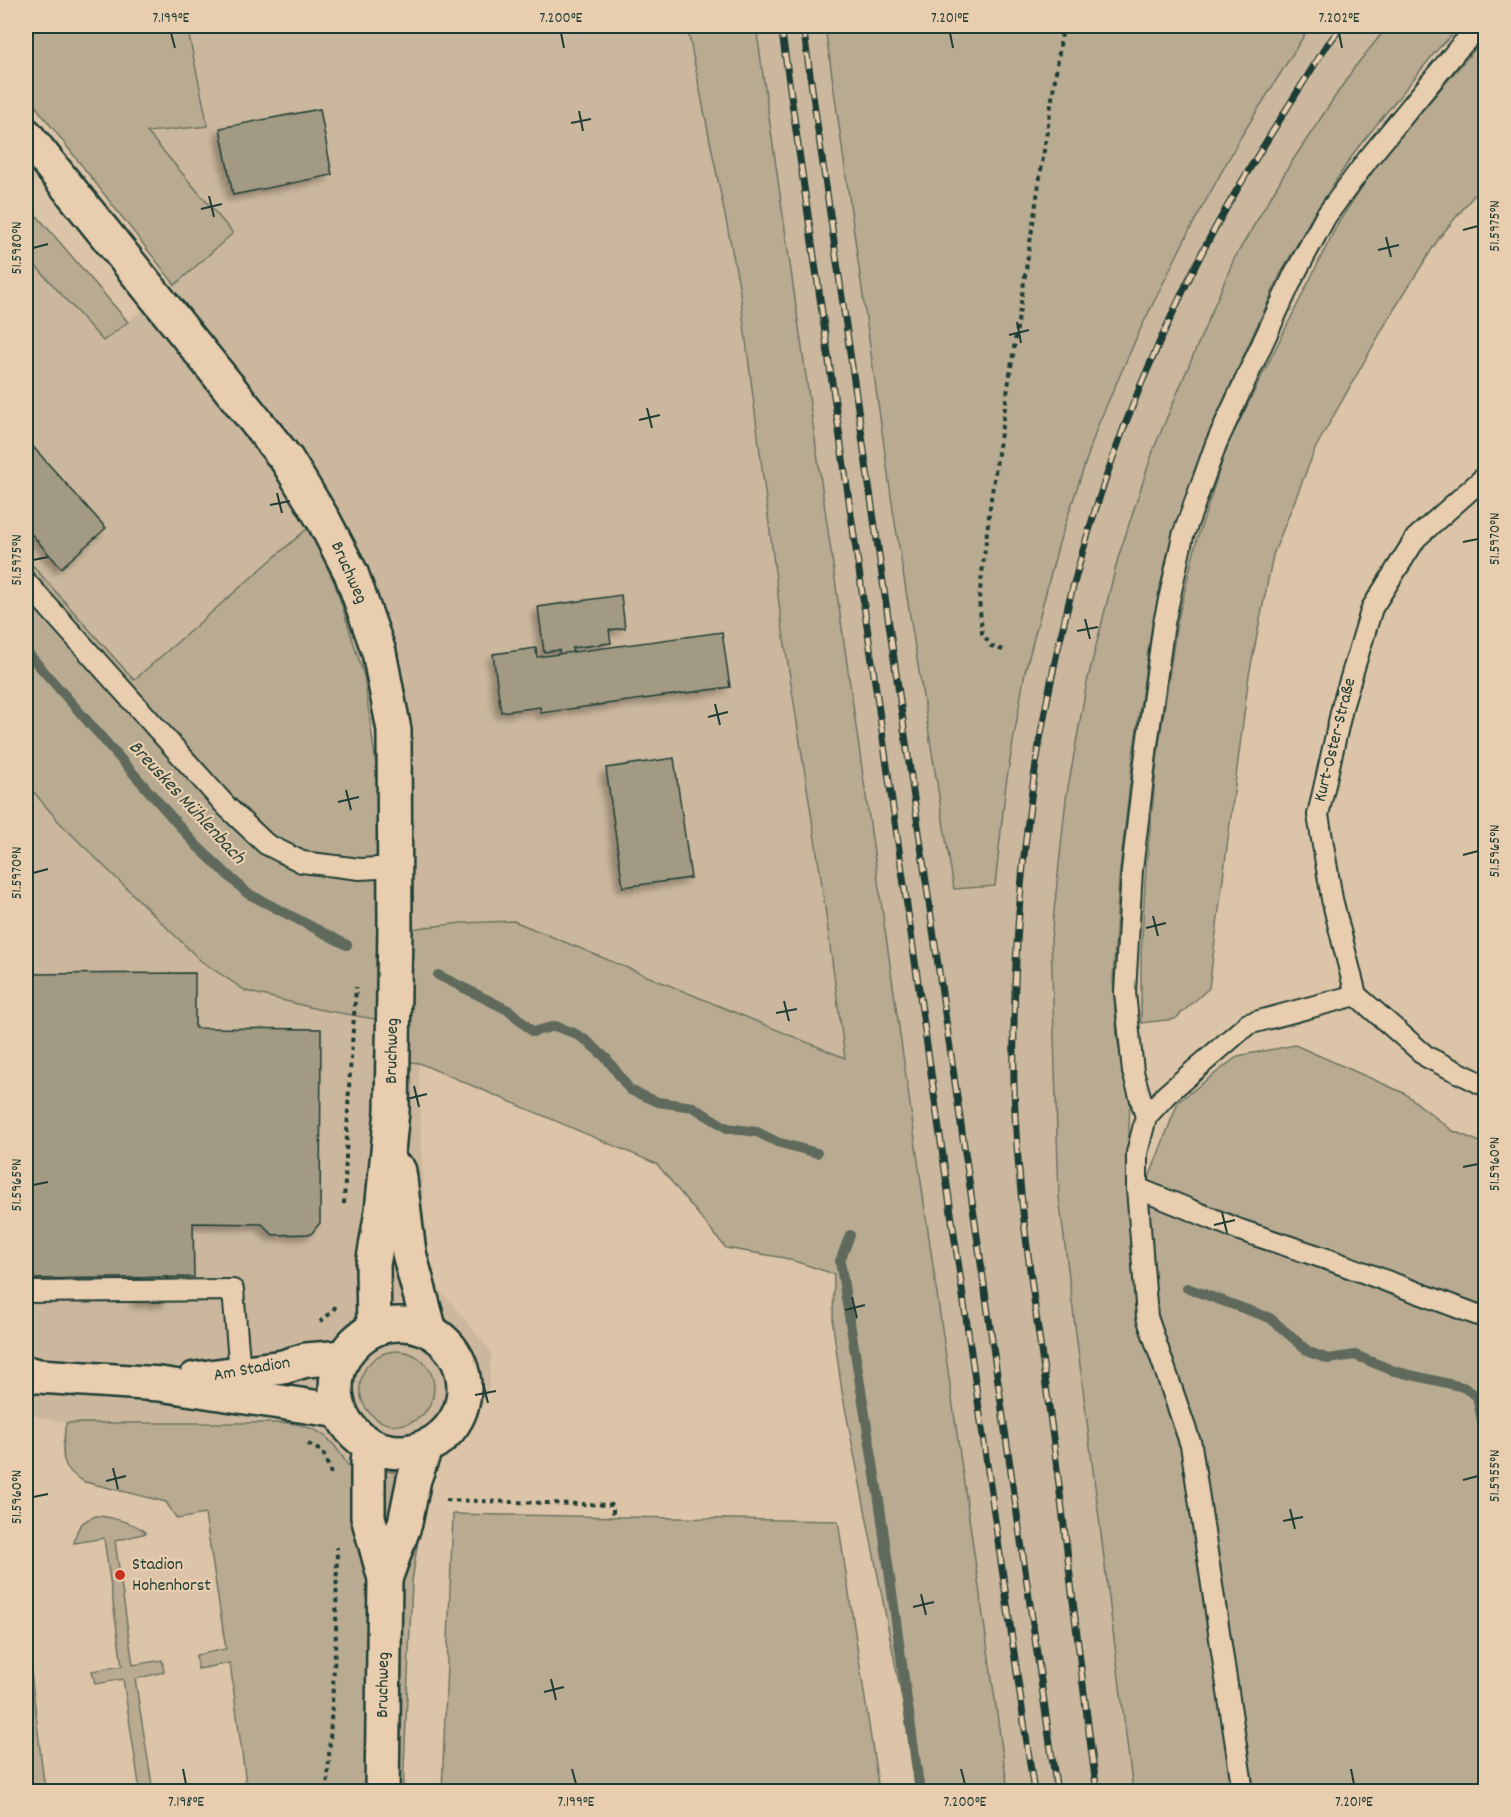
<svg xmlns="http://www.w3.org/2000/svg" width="1511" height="1817" viewBox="0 0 1511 1817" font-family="Dekko,sans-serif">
<defs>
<filter id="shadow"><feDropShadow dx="-5.5" dy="5.5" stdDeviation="3" flood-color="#0004"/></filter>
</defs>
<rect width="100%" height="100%" fill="#dcc4a8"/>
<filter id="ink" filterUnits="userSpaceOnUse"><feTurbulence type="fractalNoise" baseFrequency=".0167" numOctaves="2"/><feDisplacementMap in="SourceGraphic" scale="12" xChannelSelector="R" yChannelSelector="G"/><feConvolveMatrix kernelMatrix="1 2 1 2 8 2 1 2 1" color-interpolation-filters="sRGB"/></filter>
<g filter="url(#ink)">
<g fill="#cbb79d">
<path d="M240,26H687L739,285L781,619L821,878L845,1059L514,921L461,923L385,932L384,850L376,766L364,676L335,584L309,527L133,680L26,558V255L103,341L175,285L233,233L146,132L208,126L189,35Z"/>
<path d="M756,26H825L893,510L954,888L995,886L1006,784L1025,672L1059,543L1098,425L1139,332L1187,235L1242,135L1310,26H1388L1354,68L1289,166L1234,259L1154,448L1118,558L1087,682L1066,799L1051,940L1059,1197L1133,1791H1008Z"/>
<path d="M26,783L60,823L201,961L246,991L317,1009L381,1020L374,1058L419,1063L424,1222L433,1286L449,1300L491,1352L489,1386L475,1427L443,1454L432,1477L348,1466L340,1451L307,1425L289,1423H66L26,1414Z"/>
</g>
<g fill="#b9ab92" stroke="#6c7463" stroke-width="1.5">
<path d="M26,26H240L189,36L208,126L147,132L233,233L175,285L26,94Z"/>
<path d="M687,26H756L1008,1791H920L842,1392L833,1326L834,1274L785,1258L726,1248L657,1164L419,1063L374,1058L381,1020L317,1009L246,991L201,961L60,823L26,783V558L134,680L309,527L335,584L364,676L376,766L384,850L385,932L461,923L514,921L845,1058L821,878L781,619L739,285Z"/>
<path d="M825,26H1310L1242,135L1187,235L1139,332L1098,425L1059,543L1025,672L1006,784L995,886L954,889L893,510Z"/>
<path d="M1388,26H1461L1437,50L1356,150L1312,217L1280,275L1206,439L1172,533L1152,625L1134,748L1119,879L1113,980L1117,1037L1130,1100L1127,1179L1149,1178L1178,1102L1238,1056L1295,1045L1404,1093L1453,1131L1485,1144V1791H1133L1059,1197L1051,940L1066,799L1087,682L1118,558L1154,448L1234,259L1289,166L1354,68Z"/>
<path d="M1485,37V182L1439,238L1390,316L1316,447L1273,555L1249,675L1209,988L1175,1019L1141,1023V955L1146,867L1159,744L1177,623L1197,539L1228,444L1338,223L1380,160Z"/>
<path d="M26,203L128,322L103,341L26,255Z"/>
<circle cx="397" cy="1388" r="37"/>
<path d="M66,1423H289C320,1427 333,1439 348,1466L432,1477L421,1518L412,1582L403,1791H247L230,1663L198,1669L196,1655L226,1649L205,1514L177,1519L166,1502L85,1482C56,1467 63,1451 66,1423Z"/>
<path d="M453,1514L838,1521L879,1791H442Z"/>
<path d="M96,1516C107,1516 140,1524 146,1533L115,1541L133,1665L162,1660L164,1672L135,1679L153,1791H140L123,1679L95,1684L92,1671L122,1666L104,1538L74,1543C77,1527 80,1522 96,1516Z"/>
<path d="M26,1630L45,1791H26Z"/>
</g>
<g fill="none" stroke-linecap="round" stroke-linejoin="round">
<g stroke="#5f6b5b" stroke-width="10">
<path d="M26,651L197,846L247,893L347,945"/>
<path d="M438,975L510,1011L533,1032L555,1026L574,1033L587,1041L607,1059L630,1090L658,1102L693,1107L727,1128L757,1132L777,1142L817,1153"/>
<path d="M850,1235L840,1261L879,1500L920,1792"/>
<path d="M1187,1288L1270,1318L1309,1352L1328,1359L1355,1355L1394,1371L1463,1387L1477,1396L1483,1425L1486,1427"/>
</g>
</g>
<g fill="#a29a83" stroke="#1f3d34" stroke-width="1.5" filter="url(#shadow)">
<path d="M320,109L332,175L233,195L220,128Z"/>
<path d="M26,439L106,528L61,568L26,528Z"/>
<path d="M621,595L625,628L609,630L611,643L572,648L573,653L560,655L559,650L544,652L538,607Z"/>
<path d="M722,632L730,687L541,713L540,707L501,712L493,654L536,648L537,657Z"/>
<path d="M674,758L691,878L623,887L606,768Z"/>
<path d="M195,973V1028L321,1029L320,1223L311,1234L273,1235L262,1224L193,1223L194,1277L26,1279V1015H28L26,974Z"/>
<path d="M168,1277V1301L137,1302V1278Z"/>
</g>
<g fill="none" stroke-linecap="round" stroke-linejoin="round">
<defs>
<g id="service">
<path d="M1486,476L1416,538L1372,608L1343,704L1318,815L1332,899L1356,995L1427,1057L1486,1086"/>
<path d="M26,582L227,807L266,844L302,862L360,869L395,867"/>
<path d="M1146,1117L1133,1072L1125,992L1132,870L1147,745L1164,623L1183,536L1216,444L1293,277L1326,216L1368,159L1458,49L1480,26"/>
<path d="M1137,1188L1240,1230L1330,1260L1486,1318"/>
<path d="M26,1292L233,1290L240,1373L243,1381"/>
<path d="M1243,1792L1191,1445L1147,1317L1137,1188V1153L1146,1117L1167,1094L1248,1024L1356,995"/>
</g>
<g id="minor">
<path d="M26,1373L39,1376L160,1384L340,1411"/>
<path d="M195,1379L283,1367L306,1360L344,1357"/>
</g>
<g id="tertiary">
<path d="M26,135L287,460L324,521L351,573L379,652L394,730L395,926L392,1111L382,1211L373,1265L374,1329"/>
<path d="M399,1171L409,1253L430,1331"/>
<circle cx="400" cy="1388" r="64"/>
<path d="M370,1445L368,1463V1517L385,1579L382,1792"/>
<path d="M385,1579L405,1523L414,1479L426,1446"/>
</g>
</defs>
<use href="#service" stroke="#1f3d34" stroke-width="24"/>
<use href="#minor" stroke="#1f3d34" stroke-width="38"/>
<use href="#tertiary" stroke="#1f3d34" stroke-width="38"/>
<g stroke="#1f3d34" stroke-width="4" stroke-dasharray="4.5 4.5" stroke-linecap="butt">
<path d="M1003,650L991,646L982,633L979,599L991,499L1063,26"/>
<path d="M344,1204L349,1087L356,987"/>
<path d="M320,1322L333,1311L337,1303"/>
<path d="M308,1444L323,1452L331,1474"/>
<path d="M446,1500L613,1505V1517"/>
<path d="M327,1792L336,1633L337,1547"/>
</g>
<use href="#service" stroke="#e8cdaf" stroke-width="20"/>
<use href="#minor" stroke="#e8cdaf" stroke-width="33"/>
<use href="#tertiary" stroke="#e8cdaf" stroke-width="33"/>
<defs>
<g id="rail">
<path d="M781,26L1034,1792"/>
<path d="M803,26L1057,1792"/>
<path d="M1097,1792C1080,1671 1068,1550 1052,1430C1037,1316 1017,1201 1014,1086C1010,833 1055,572 1160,341C1175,308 1190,275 1207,243C1243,176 1285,112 1325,48L1342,26"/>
</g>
</defs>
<use href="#rail" stroke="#1f3d34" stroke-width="7"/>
<use href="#rail" stroke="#e8cdaf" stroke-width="4.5" stroke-dasharray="14" stroke-linecap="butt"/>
</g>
</g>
<path fill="none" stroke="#1f3d34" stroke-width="2" d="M171,33L175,48M561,33L564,48M950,33L953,48M1339,33L1342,48M579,111L583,131M571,123L591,119M209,196L214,217M201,209L222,204M1463,230L1478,226M1386,237L1391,257M33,248L48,244M1378,250L1399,245M1017,322L1021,343M1009,335L1029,330M647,408L652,428M639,420L660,415M277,493L282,513M270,505L290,501M1463,542L1478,539M33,560L48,557M1085,619L1090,639M1077,631L1098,627M715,704L720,725M708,717L728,712M346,790L351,810M338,802L359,797M1463,855L1478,851M33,873L48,869M1153,916L1158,936M1146,928L1166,923M784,1001L789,1021M776,1013L797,1009M414,1086L419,1107M407,1099L427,1094M1463,1167L1478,1164M33,1185L48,1182M1222,1212L1227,1233M1214,1225L1235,1220M852,1297L857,1318M845,1310L865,1305M483,1383L488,1403M475,1395L496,1391M113,1468L118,1489M1463,1480L1478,1476M106,1481L126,1476M33,1497L48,1494M1290,1509L1295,1529M1283,1521L1303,1517M921,1594L926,1615M913,1607L934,1602M551,1679L556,1700M544,1692L564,1687M183,1769L186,1784M572,1769L576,1784M961,1769L965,1784M1351,1769L1354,1784"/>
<circle fill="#c8321e" stroke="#e8cdaf" stroke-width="2" cx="120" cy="1575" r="6"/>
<g text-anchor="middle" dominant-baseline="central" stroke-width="4.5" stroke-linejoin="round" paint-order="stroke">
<g font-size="18" fill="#1f3d34" stroke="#e8cdaf">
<text transform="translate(348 573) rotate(66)">Bruchweg</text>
<text transform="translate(1336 740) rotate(-76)">Kurt-Oster-Straße</text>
<text transform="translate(393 1051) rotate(-89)">Bruchweg</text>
<text transform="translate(252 1370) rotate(-10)">Am Stadion</text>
<text transform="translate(384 1685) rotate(-89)">Bruchweg</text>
</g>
<g font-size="18" fill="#1f3d34" stroke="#e8cdaf" text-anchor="start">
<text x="132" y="1565">Stadion<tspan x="132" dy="21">Hohenhorst</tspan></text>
</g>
<g font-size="20" font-style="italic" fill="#2a453a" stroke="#e8cdaf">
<text transform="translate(186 803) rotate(47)">Breuskes Mühlenbach</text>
</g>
</g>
<rect width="1511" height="1817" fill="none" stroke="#e8cdaf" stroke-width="66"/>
<rect x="33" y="33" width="1445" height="1751" fill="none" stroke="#1f3d34" stroke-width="2"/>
<g font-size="15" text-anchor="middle" fill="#1f3d34">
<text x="171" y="22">7.199°E</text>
<text x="561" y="22">7.200°E</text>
<text x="950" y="22">7.201°E</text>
<text x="1339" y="22">7.202°E</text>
<text transform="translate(1494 226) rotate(-90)" y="5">51.5975°N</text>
<text transform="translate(16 248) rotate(-90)" y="5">51.5980°N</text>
<text transform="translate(1494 539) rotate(-90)" y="5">51.5970°N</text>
<text transform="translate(16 560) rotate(-90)" y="5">51.5975°N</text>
<text transform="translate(1494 851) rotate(-90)" y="5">51.5965°N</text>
<text transform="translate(16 873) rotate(-90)" y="5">51.5970°N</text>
<text transform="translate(1494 1164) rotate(-90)" y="5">51.5960°N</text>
<text transform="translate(16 1185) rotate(-90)" y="5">51.5965°N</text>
<text transform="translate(1494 1476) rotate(-90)" y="5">51.5955°N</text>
<text transform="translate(16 1497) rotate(-90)" y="5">51.5960°N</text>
<text x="186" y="1806">7.198°E</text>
<text x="576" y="1806">7.199°E</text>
<text x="965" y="1806">7.200°E</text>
<text x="1354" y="1806">7.201°E</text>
</g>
</svg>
